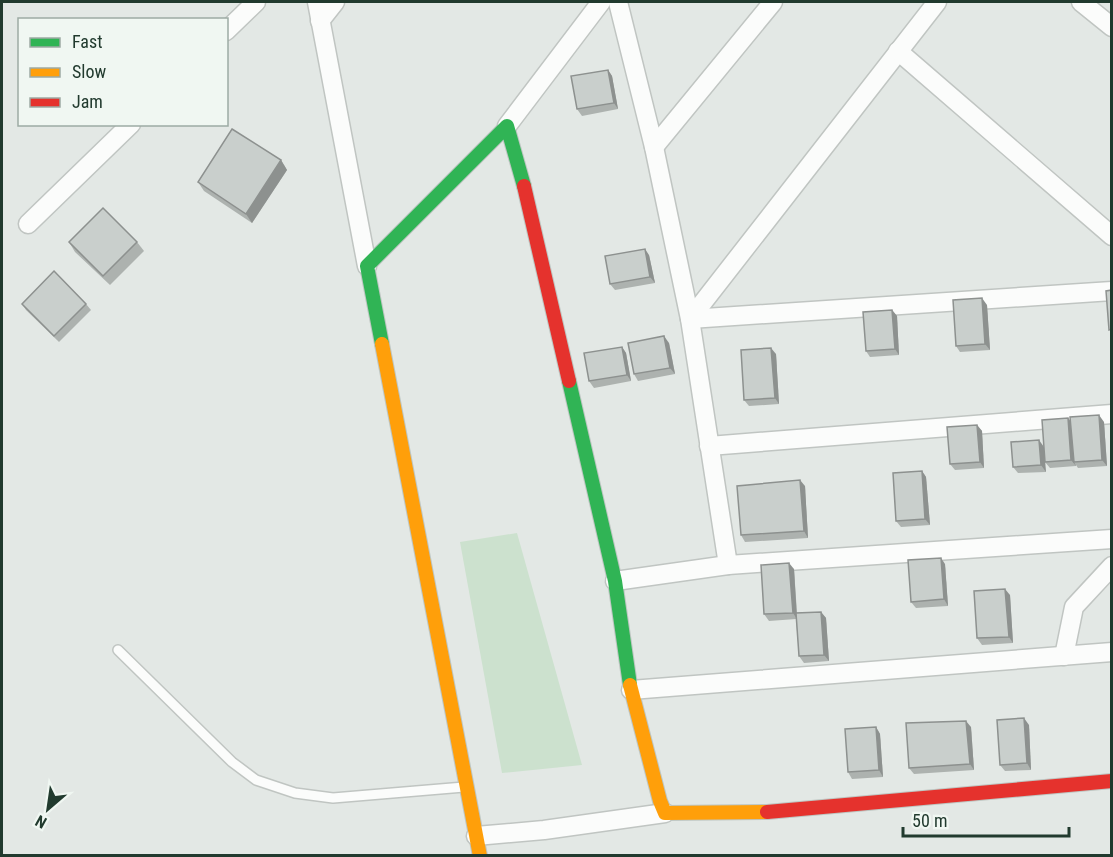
<svg xmlns="http://www.w3.org/2000/svg" width="1113" height="857" viewBox="0 0 1113 857" font-family="'Roboto Condensed',sans-serif">
<rect width="100%" height="100%" fill="#e3e8e5"/>
<path fill="#cce1ce" d="M517,533L582,765L502,773L460,542Z"/>
<g fill="none" stroke-linecap="round" stroke-linejoin="round">
<defs>
<path id="lane" d="M118,650L232,762L256,780L295,793L333,798L464,787"/>
<g id="street">
<path d="M317,2L367,266"/>
<path d="M618,2L654,147L690,319L1112,291"/>
<path d="M937,2L690,319L728,565L1112,539"/>
<path d="M1081,2L1112,27"/>
<path d="M320,21L335,2"/>
<path d="M226,31L256,2"/>
<path d="M898,51L1112,236"/>
<path d="M507,126L601,2"/>
<path d="M654,147L773,2"/>
<path d="M28,224L131,124"/>
<path d="M709,446L1112,414"/>
<path d="M615,581L728,565"/>
<path d="M1064,656L1074,607L1112,566"/>
<path d="M631,690L1112,652"/>
<path d="M476,836L544,830L665,813"/>
</g>
<g id="fast">
<path d="M382,344L367,266L507,126L524,186"/>
<path d="M569,381L615,581L630,685"/>
</g>
<g id="slow">
<path d="M382,344L480,856"/>
<path d="M630,685L660,801L665,813L767,812"/>
</g>
<g id="jam">
<path d="M524,186L569,381"/>
<path d="M767,812L1112,781"/>
</g>
</defs>
<use href="#lane" stroke="#c0c5c2" stroke-width="12"/>
<use href="#street" stroke="#c0c5c2" stroke-width="21"/>
<use href="#fast" stroke="#bec6c2" stroke-width="16"/>
<use href="#slow" stroke="#bec6c2" stroke-width="16"/>
<use href="#jam" stroke="#bec6c2" stroke-width="16"/>
<use href="#lane" stroke="#fbfcfb" stroke-width="9"/>
<use href="#street" stroke="#fbfcfb" stroke-width="18"/>
<use href="#fast" stroke="#30b455" stroke-width="14"/>
<use href="#slow" stroke="#ff9f0a" stroke-width="14"/>
<use href="#jam" stroke="#e5322d" stroke-width="14"/>
</g>
<g fill="#adb2af">
<path d="M608,70L612,76L618,109L582,116L577,109Z"/>
<path d="M281,160L287,170L252,223L204,191L198,182Z"/>
<path d="M69,242H137L144,251L110,285L75,252Z"/>
<path d="M649,255L655,283L615,290L610,284Z"/>
<path d="M22,304H86L91,310L59,342L26,310Z"/>
<path d="M987,305L990,350L960,352L956,346Z"/>
<path d="M892,310L897,316L899,355L870,357L866,351Z"/>
<path d="M669,343L675,374L638,381L634,374Z"/>
<path d="M622,347L626,353L631,381L594,388L589,381Z"/>
<path d="M776,354L779,404L749,406L744,400Z"/>
<path d="M1068,418L1071,421L1104,422L1107,466L1078,468L1076,465V466L1050,468L1045,462Z"/>
<path d="M977,425L982,431L984,468L955,470L950,464Z"/>
<path d="M1039,440L1046,472L1018,473L1013,467Z"/>
<path d="M922,471L926,477L930,525L901,527L896,521Z"/>
<path d="M805,486L808,538L745,542L741,535Z"/>
<path d="M945,564L948,606L916,608L911,602Z"/>
<path d="M794,569L797,613L821,612L826,618L829,661L804,663L799,656L796,619L769,621L764,614Z"/>
<path d="M1010,595L1013,643L982,645L977,638Z"/>
<path d="M1029,725L1031,770L1005,771L1000,765Z"/>
<path d="M876,727L880,734L883,777L852,779L848,772Z"/>
<path d="M971,727L974,770L914,774L909,768Z"/>
</g>
<g fill="#8d918f">
<path d="M608,70L612,76L618,109L614,103Z"/>
<path d="M281,160L287,170L252,223L246,214Z"/>
<path d="M645,249L649,255L655,283L650,277Z"/>
<path d="M982,298L987,305L990,350L985,344Z"/>
<path d="M892,310L897,316L899,355L895,349Z"/>
<path d="M664,336L669,343L675,374L670,368Z"/>
<path d="M622,347L626,353L631,381L627,375Z"/>
<path d="M771,348L776,354L779,404L775,398Z"/>
<path d="M1099,415L1104,422L1107,466L1102,460Z"/>
<path d="M1068,418L1073,425L1074,462L1076,466L1071,460Z"/>
<path d="M977,425L982,431L984,468L980,462Z"/>
<path d="M1039,440L1044,447L1046,472L1041,465Z"/>
<path d="M922,471L926,477L930,525L925,519Z"/>
<path d="M800,480L805,486L808,538L804,531Z"/>
<path d="M941,558L945,564L948,606L944,599Z"/>
<path d="M789,563L794,569L797,619L793,613Z"/>
<path d="M1005,589L1010,595L1013,643L1009,637Z"/>
<path d="M821,612L826,618L829,661L824,655Z"/>
<path d="M1024,718L1029,725L1031,770L1027,763Z"/>
<path d="M966,721L971,727L974,770L970,764Z"/>
<path d="M876,727L880,734L883,777L879,770Z"/>
</g>
<g fill="#c9cfcc" stroke="#8d918f" stroke-width="1.5">
<path d="M608,70L614,103L577,109L571,76Z"/>
<path d="M232,129L281,160L246,214L198,182Z"/>
<path d="M103,208L137,242L103,276L69,242Z"/>
<path d="M645,249L650,277L610,284L605,256Z"/>
<path d="M54,271L86,304L54,336L22,304Z"/>
<path d="M1112,290V329L1109,330L1106,291Z"/>
<path d="M982,298L985,344L956,346L953,300Z"/>
<path d="M892,310L895,349L866,351L863,312Z"/>
<path d="M664,336L670,368L634,374L628,343Z"/>
<path d="M622,347L627,375L589,381L584,353Z"/>
<path d="M771,348L775,398L744,400L741,350Z"/>
<path d="M1099,415L1102,460L1074,462L1070,417Z"/>
<path d="M1068,418L1071,460L1045,462L1042,420Z"/>
<path d="M977,425L980,462L950,464L947,427Z"/>
<path d="M1039,440L1041,465L1013,467L1011,442Z"/>
<path d="M922,471L925,519L896,521L893,473Z"/>
<path d="M800,480L804,531L741,535L737,486Z"/>
<path d="M941,558L944,599L911,602L908,560Z"/>
<path d="M789,563L793,613L764,614L761,565Z"/>
<path d="M1005,589L1009,637L977,638L974,591Z"/>
<path d="M821,612L824,655L799,656L796,613Z"/>
<path d="M1024,718L1027,763L1000,765L997,720Z"/>
<path d="M966,721L970,764L909,768L906,723Z"/>
<path d="M876,727L879,770L848,772L845,729Z"/>
</g>
<rect width="1113" height="857" fill="none" stroke="#213a2e" stroke-width="6"/>
<rect x="18" y="18" width="210" height="108" fill="#f0f7f2" stroke="#9daba4" stroke-width="1.5"/>
<rect x="30" y="38" width="30" height="9" fill="#30b455" stroke="#9daba4" stroke-width="1.5"/>
<text x="72" y="48" font-size="18" fill="#213a2e">Fast</text>
<rect x="30" y="68" width="30" height="9" fill="#ff9f0a" stroke="#9daba4" stroke-width="1.5"/>
<text x="72" y="78" font-size="18" fill="#213a2e">Slow</text>
<rect x="30" y="98" width="30" height="9" fill="#e5322d" stroke="#9daba4" stroke-width="1.5"/>
<text x="72" y="108" font-size="18" fill="#213a2e">Jam</text>
<g transform="translate(48 809) rotate(209)" stroke="#f0f7f2" stroke-width="4.5" paint-order="stroke">
<path d="M0-4.5L10 22L0 15L-10 22Z" fill="#213a2e"/>
<text y="-9" font-size="16" font-weight="bold" text-anchor="middle" fill="#213a2e">N</text>
</g>
<path d="M903 827v9h166v-9" fill="none" stroke="#213a2e" stroke-width="3"/>
<text x="912" y="827" font-size="18" fill="#213a2e" stroke="#f0f7f2" stroke-width="4.5" paint-order="stroke">50 m</text>
</svg>
